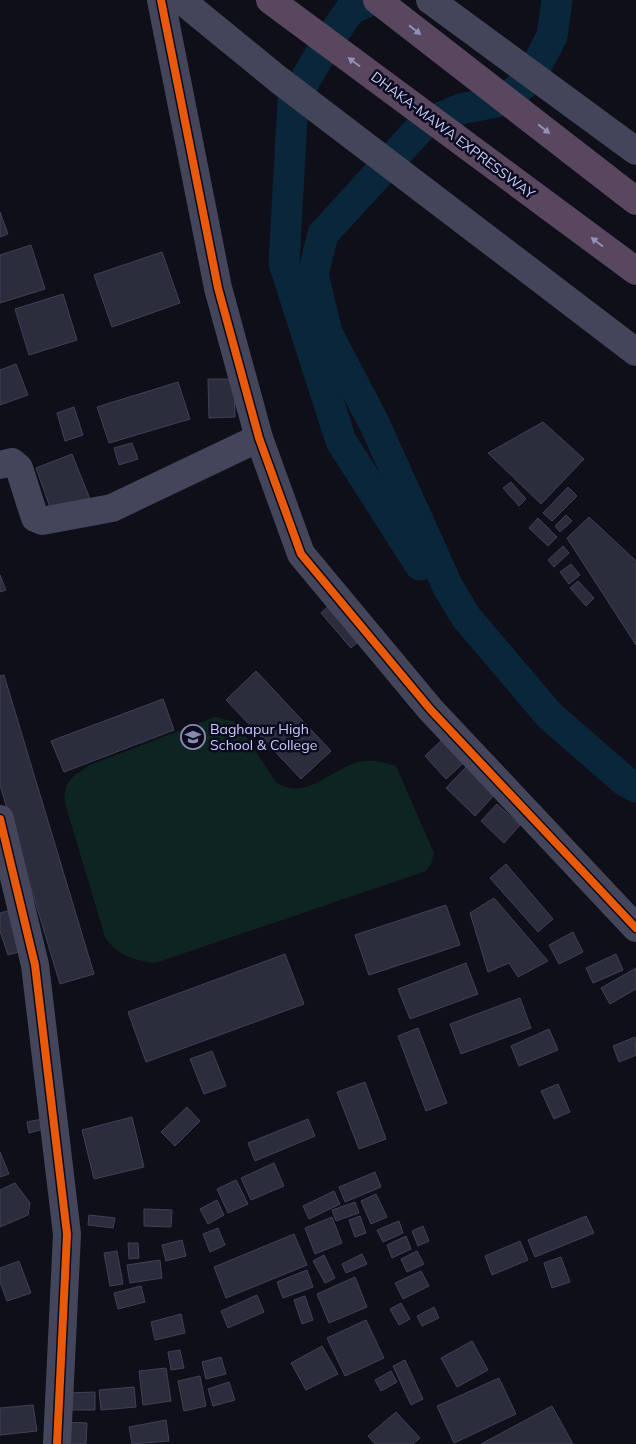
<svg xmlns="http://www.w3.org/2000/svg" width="636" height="1444" viewBox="0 0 636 1444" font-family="Mulish,sans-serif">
<rect width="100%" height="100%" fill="#0f0f19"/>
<path fill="#0e2420" d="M215,717L236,722L276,782C307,804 334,764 365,761C376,760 386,763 396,766L434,853L431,864L426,871L155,963C134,960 117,956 105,937L65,803C63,781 73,776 90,765Z"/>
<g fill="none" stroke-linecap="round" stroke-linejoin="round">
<g stroke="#0a263a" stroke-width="31">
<path d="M371,0L350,10L325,46L293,101L284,263L341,441L420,565"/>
<path d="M557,0L552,36L530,78L505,100L461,109L423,125L323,234L313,274L327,333L374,423L448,587L466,617L550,716L625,781L636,787"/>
</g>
</g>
<g fill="#2b2c3c" stroke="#404158">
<path d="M0,212L8,234L0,237Z"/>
<path d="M31,245L45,289L0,303V255Z"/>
<path d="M162,252L180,303L112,327L94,275Z"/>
<path d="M63,294L77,340L29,355L15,309Z"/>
<path d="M16,364L28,395L0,405V370Z"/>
<path d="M208,379H234L235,417L209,418Z"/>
<path d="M178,382L190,419L109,443L97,407Z"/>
<path d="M74,407L83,435L65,441L57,413Z"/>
<path d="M543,422L584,459L541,504L488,453Z"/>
<path d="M132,443L138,459L119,465L114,448Z"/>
<path d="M72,454L90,499L52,513L36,468Z"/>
<path d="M511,482L526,499L519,506L503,488Z"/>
<path d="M568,487L577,496L552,521L543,513Z"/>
<path d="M566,515L572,521L560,532L555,526Z"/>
<path d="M589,517L636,561V645L567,538Z"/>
<path d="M538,518L557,537L548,546L529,528Z"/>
<path d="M563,546L569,553L554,567L548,560Z"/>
<path d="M571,564L580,575L569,584L560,572Z"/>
<path d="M0,575L6,590L0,592Z"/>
<path d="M578,581L594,598L586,606L570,588Z"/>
<path d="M335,600L365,636L351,648L321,613Z"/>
<path d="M256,671L331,751L301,779L226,700Z"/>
<path d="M4,675L94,974L60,984L0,785V676Z"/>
<path d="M163,699L174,730L64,772L51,741Z"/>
<path d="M446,736L467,760L446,779L425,756Z"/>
<path d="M467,766L496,793L475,816L446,788Z"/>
<path d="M497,804L520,825L504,843L481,821Z"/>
<path d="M506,864L553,919L538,932L490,878Z"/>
<path d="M494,898L548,961L518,977L509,963L488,972L470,913Z"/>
<path d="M446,905L460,945L369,975L355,935Z"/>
<path d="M16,909L29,949L8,955L0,931V913Z"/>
<path d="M573,932L583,952L559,964L549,945Z"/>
<path d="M285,954L304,1004L146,1062L128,1012Z"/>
<path d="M616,954L623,970L593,983L586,968Z"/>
<path d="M466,963L478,994L410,1019L398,989Z"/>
<path d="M636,968V989L610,1004L601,988Z"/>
<path d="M520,998L531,1028L461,1054L450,1024Z"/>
<path d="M418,1028L447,1103L426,1111L398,1036Z"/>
<path d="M549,1029L558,1050L519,1066L511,1046Z"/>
<path d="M635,1037L636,1055L619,1062L613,1046Z"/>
<path d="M212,1051L226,1086L204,1094L190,1059Z"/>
<path d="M365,1082L386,1139L359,1149L337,1092Z"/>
<path d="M558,1084L570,1112L554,1119L541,1091Z"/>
<path d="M187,1107L200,1121L175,1146L161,1132Z"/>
<path d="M132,1117L144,1167L94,1179L82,1130Z"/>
<path d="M42,1119L44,1129L29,1133L27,1122Z"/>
<path d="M308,1119L315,1136L255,1161L248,1143Z"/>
<path d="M0,1152L9,1174L0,1177Z"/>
<path d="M274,1163L284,1186L251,1200L241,1178Z"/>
<path d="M375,1172L381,1187L345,1202L339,1187Z"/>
<path d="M236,1180L248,1204L228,1213L217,1189Z"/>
<path d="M15,1183L30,1203L28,1215L0,1227V1190Z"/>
<path d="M334,1191L340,1204L309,1219L303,1206Z"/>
<path d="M376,1194L387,1217L371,1224L361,1201Z"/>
<path d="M217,1200L224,1215L208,1224L200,1209Z"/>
<path d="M355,1202L359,1213L336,1221L332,1210Z"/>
<path d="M144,1209L172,1210L171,1227L144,1226Z"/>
<path d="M89,1215L115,1218L113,1228L88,1225Z"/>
<path d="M360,1216L366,1233L355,1237L349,1220Z"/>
<path d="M586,1216L594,1233L535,1257L528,1240Z"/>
<path d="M332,1217L342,1243L315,1254L305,1228Z"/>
<path d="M399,1221L403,1233L383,1242L377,1230Z"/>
<path d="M423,1226L429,1241L418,1246L412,1231Z"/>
<path d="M218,1228L225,1245L210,1252L203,1234Z"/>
<path d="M294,1234L307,1265L226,1298L214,1267Z"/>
<path d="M406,1236L411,1249L392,1258L387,1245Z"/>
<path d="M182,1240L186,1256L166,1261L162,1245Z"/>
<path d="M520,1241L528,1260L492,1275L485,1256Z"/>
<path d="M128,1243H138L139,1258L129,1259Z"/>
<path d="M117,1251L123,1284L110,1286L104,1253Z"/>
<path d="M417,1251L424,1264L407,1272L401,1259Z"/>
<path d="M362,1254L367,1264L346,1273L342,1264Z"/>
<path d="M324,1255L335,1278L325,1283L313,1261Z"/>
<path d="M561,1257L570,1282L552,1288L544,1263Z"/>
<path d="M160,1260L162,1278L130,1283L127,1265Z"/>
<path d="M19,1261L31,1293L7,1301L0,1282V1268Z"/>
<path d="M307,1270L313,1287L283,1298L277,1282Z"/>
<path d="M421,1271L429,1286L403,1299L395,1283Z"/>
<path d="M355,1277L367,1307L329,1323L317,1294Z"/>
<path d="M141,1286L145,1302L118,1309L114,1293Z"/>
<path d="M257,1295L264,1312L228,1328L221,1311Z"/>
<path d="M305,1296L313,1320L302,1324L294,1300Z"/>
<path d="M401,1303L410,1319L399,1325L390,1309Z"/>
<path d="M434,1307L439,1318L422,1326L417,1316Z"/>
<path d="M181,1314L185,1333L155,1340L151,1322Z"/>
<path d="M366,1320L384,1358L345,1376L327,1338Z"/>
<path d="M472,1341L488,1370L457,1387L441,1358Z"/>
<path d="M322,1346L338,1374L306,1390L291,1363Z"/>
<path d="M180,1350L184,1368L171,1370L168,1352Z"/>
<path d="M221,1357L226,1374L206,1379L202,1362Z"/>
<path d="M405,1360L423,1399L411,1405L393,1366Z"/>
<path d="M166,1368L171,1401L143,1405L139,1371Z"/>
<path d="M391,1371L397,1382L381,1391L375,1380Z"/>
<path d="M200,1376L206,1406L184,1411L178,1381Z"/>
<path d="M499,1378L516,1414L454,1443L437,1406Z"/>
<path d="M229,1382L235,1400L213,1406L208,1389Z"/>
<path d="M134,1387L136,1407L101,1410L99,1390Z"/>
<path d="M95,1392V1410H67V1393Z"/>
<path d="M33,1405L37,1431L0,1435V1408Z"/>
<path d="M552,1406L573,1444H481Z"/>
<path d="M396,1412L420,1438L413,1444H375L368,1436Z"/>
<path d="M166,1420L169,1441L132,1444L129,1427Z"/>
<path d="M59,1422L87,1423L86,1444H59Z"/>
</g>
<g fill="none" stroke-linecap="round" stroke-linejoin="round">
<g stroke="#43465a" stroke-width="28">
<path d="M161,0L218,288L259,438L301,554L430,709L636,928"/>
<path d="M0,465L12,462L19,468L35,518L42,521L112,508L259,438"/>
<path d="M0,819L35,965L67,1234L57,1444"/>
</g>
<g stroke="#43465a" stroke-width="28">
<path d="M181,0L279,80L636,352"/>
<path d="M430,0L636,151"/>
</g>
<g stroke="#594760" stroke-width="28">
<path d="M270,0L636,271"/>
<path d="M377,0L636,201"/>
</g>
<defs>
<g id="cycleway">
<path d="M161,0L218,288L259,438L301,554L430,709L636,928"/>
<path d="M0,819L35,965L67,1234L57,1444"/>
</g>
</defs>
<use href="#cycleway" stroke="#0b0b1d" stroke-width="11"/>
<use href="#cycleway" stroke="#e8590c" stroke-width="8"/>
</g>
<defs><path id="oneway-solid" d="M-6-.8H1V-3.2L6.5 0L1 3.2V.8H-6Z" transform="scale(1.25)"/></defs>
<g fill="#9590b7">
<use href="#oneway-solid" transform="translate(415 30) rotate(38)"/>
<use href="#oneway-solid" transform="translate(354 62) rotate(-143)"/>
<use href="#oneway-solid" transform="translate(544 129) rotate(38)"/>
<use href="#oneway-solid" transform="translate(597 242) rotate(-143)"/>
</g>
<defs>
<symbol id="school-ring" viewBox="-11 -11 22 22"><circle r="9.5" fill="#0b0b1d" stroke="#868aae" stroke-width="1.5"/><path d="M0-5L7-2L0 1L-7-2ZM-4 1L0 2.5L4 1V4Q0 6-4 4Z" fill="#868aae"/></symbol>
</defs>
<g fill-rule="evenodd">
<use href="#school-ring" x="179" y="723" width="28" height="28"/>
</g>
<g text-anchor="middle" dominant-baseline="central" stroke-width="5" stroke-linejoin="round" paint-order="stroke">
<g font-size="14" fill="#c6ccff" stroke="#0b0b1d">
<text transform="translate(453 135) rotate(37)">DHAKA-MAWA EXPRESSWAY</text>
</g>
<g font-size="14" fill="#c6ccff" stroke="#0b0b1d" text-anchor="start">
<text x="210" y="729">Baghapur High<tspan x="210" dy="16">School &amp; College</tspan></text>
</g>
</g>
</svg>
